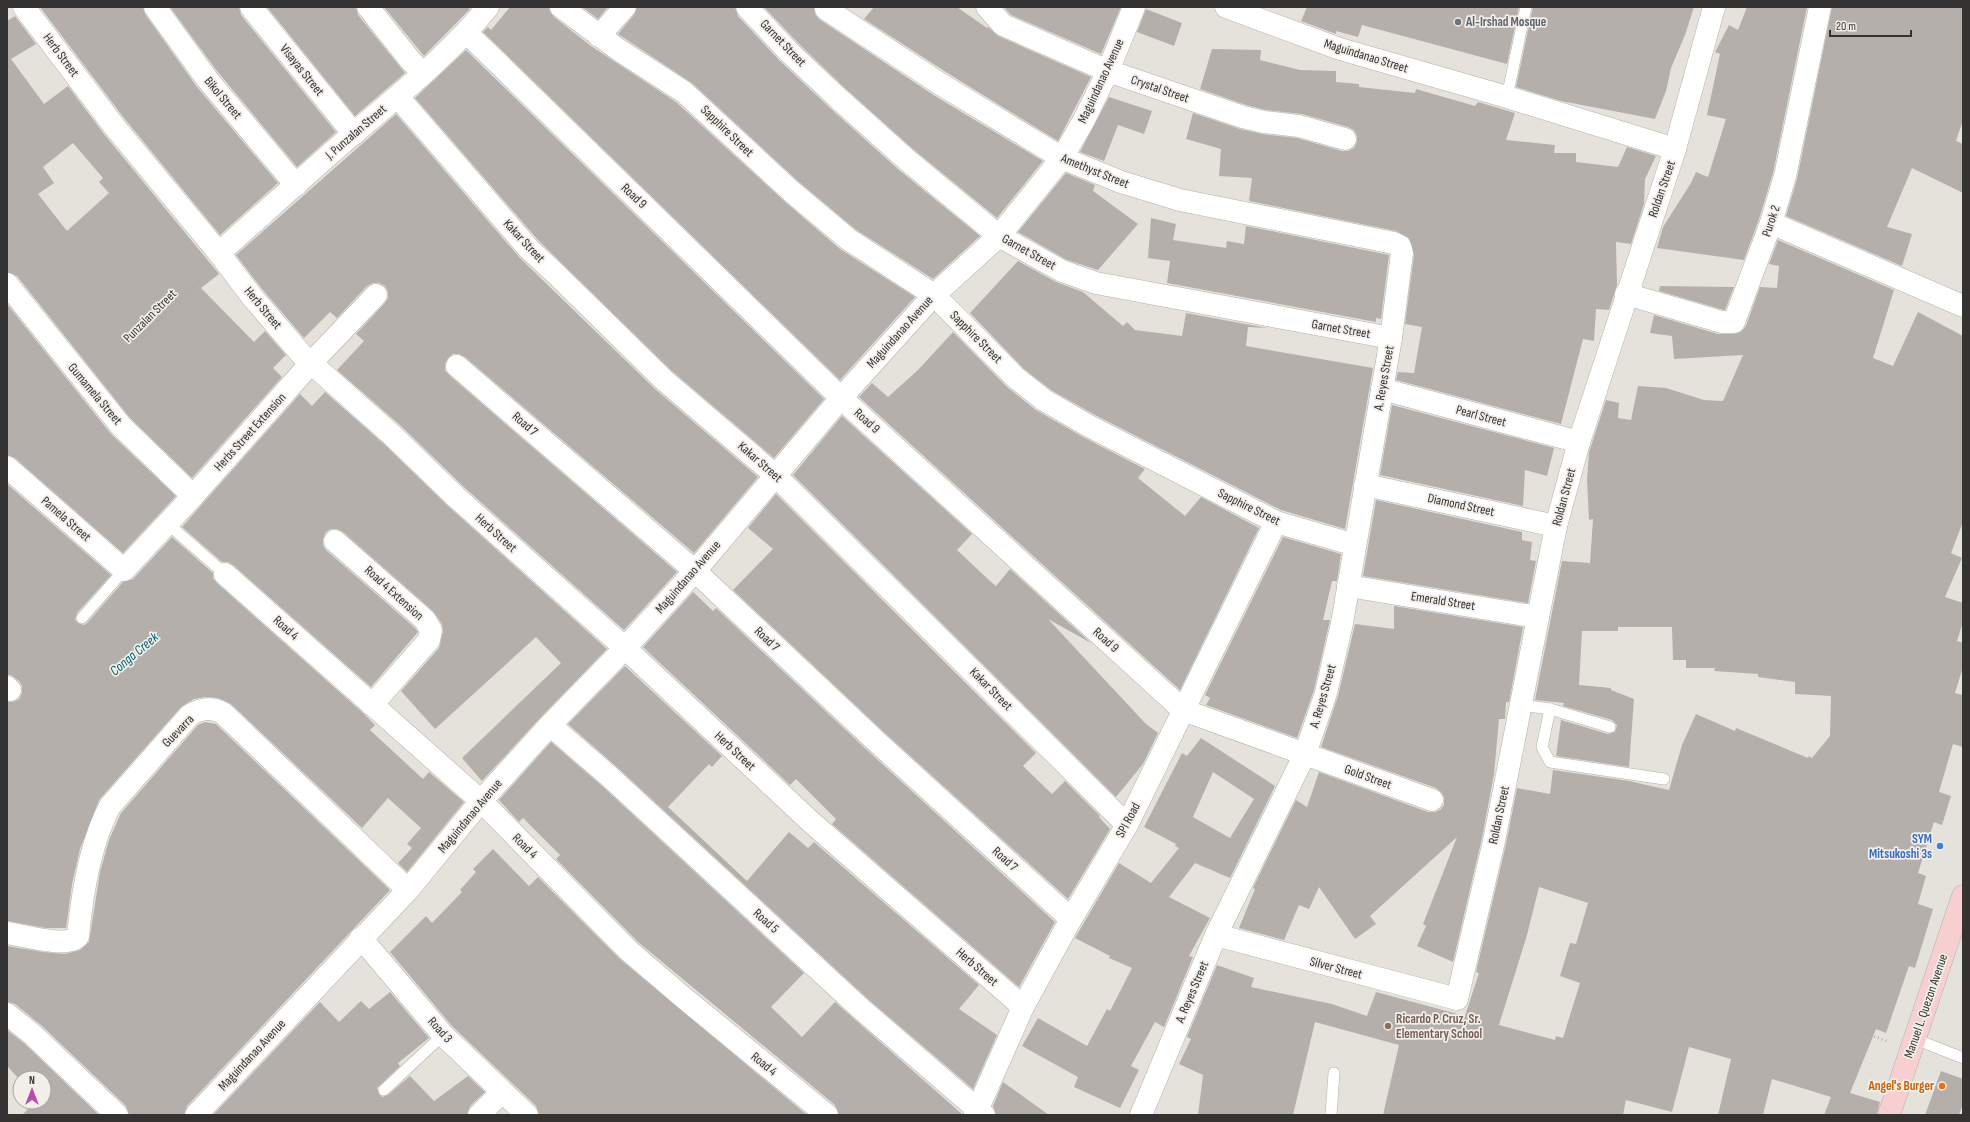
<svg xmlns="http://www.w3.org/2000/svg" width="1970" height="1122" viewBox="0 0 1970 1122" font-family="'Sofia Sans Condensed',sans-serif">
<rect width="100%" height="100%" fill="#e5e2dc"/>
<g fill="#b5afac" fill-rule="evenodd">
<path d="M40,7H143L145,14L197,87L278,183L220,235L124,118Z"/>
<path d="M170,7H239L241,15L336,132L297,167L217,71Z"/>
<path d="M267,7H356L358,15L405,73L355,116Z"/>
<path d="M384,7H467L470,9L424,56Z"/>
<path d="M510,7H549L550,12L554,17L591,46L676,102L783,200L840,249L915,297L840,380L483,32L488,27L491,30Z"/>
<path d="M582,7H608L598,19Z"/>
<path d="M637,7H735L738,16L780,61L829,107L898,169L980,236L933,279L855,229L799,182L692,83L618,34L634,15Z"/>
<path d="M764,7H814L815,14L819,19L935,96L1043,161L997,218L914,150L846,89L798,43Z"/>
<path d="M874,7H957L987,28L988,27L998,36L1091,77L1058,141L949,74L864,19Z"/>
<path d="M1004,7H1121L1101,54L1011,15Z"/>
<path d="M1307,7H1519L1507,64L1362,25L1358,37L1336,31V34L1301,21Z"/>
<path d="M1533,7H1694L1685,35L1671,68L1666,91L1655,119L1561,101L1516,87Z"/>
<path d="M1747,7H1807L1773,173L1759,219L1744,260L1657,248L1663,227L1691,183L1696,172L1708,177L1726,119L1707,115L1720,54L1715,52L1729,25L1738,30Z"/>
<path d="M1832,7H1963V120L1956,141L1963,144V193L1912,168L1887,227L1912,234L1902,266L1786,216L1797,179Z"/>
<path d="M1146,9L1182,23L1174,46L1137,32Z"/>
<path d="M15,16L36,44L11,59L44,104L68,86L104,134L219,274L201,288L254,342L265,331L286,355L273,368L282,377L192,478L130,418L17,276L7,272V21ZM73,143L103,178L99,182L109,193L67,231L38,194L54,183L43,167Z"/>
<path d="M1212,49L1261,50L1260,60L1300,70L1336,71V82L1359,84V87L1415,93L1416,89L1475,106L1478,102L1515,113L1506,140L1555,145L1554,153H1576V162L1618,167L1627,147L1656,156L1645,179L1644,204L1631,244L1616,242L1617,285L1609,310L1596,309L1594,341L1583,339L1561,424L1396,380L1398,372L1414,373L1422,327L1405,324L1414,255L1409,238L1396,231L1249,201L1252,178L1219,176L1221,149L1186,139L1193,113L1240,129L1262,134L1297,138L1342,151H1348L1354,148L1357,142V136L1354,130L1348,127L1302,114L1266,110L1246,105L1200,89Z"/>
<path d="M466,50L824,399L774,458L672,371L538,240L415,98Z"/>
<path d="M1109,97L1152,111L1144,134L1118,125L1104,161L1080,152Z"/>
<path d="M396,114L520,258L655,389L758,477L694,553L465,357L459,354H453L448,358L445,364V370L449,375L677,572L624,630L465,488L401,426L337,370L364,341L356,334L385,303L388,298V292L385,286L379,283H373L367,286L337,318L330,312L304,338L262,289L236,255Z"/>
<path d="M1066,173L1095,185L1093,191L1138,224L1098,270L1067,260L1018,232Z"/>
<path d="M1151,218L1176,224L1173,240L1226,248L1227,241L1244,244L1246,226L1389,255L1381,319L1376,318V322L1167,283L1170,261L1148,258Z"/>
<path d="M1778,240L1894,290L1873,358L1893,366L1918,312L1963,336V522L1951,553L1962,558L1945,597L1963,603V622L1957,641L1963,643V667L1955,693L1963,695V747L1953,744L1939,792L1951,796L1942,825L1934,822L1918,873L1926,876L1918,904L1933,909L1915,968L1909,966L1886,1033L1876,1029L1850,1093L1880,1102L1877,1115H1824L1831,1097L1772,1079L1763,1115H1718L1731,1059L1689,1047L1672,1112L1626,1100L1623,1115H1383L1399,1045L1315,1022L1293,1115H1198L1203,1075L1179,1064L1191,1039L1187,1037L1217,965L1254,978L1251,987L1332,1004L1367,1016L1376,992L1465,1016L1479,973L1476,972L1506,844L1517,788L1550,794L1553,770L1629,781L1669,790L1682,745L1696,714L1735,731L1736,728L1808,758L1809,756L1812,758L1830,736L1831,696L1795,694V682L1758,677V674L1714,671L1715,668H1686V660H1673L1672,627H1618V631H1582L1579,685L1611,688V690L1634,699L1629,767L1556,756L1561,720L1608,734L1615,732L1617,725L1612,720L1563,706L1564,703L1535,700L1562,561L1590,563L1593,519L1589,520L1587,480L1589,452L1606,400L1619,403L1618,418L1631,420L1638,386L1666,388L1704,400L1723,401L1743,355L1674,359L1672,336L1650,333L1654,315L1718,334H1734L1741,332L1746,326L1760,287L1777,288L1779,266L1769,264ZM1539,887L1588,903L1576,944L1570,943L1560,976L1580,983L1563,1038L1556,1036L1555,1040L1499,1025L1527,935Z"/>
<path d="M1018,261L1056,282L1083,292L1123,326L1127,322L1135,330L1182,336L1186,313L1267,328L1248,327L1246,346L1373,368L1345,529L1281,510L1095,415L1051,390L1024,369L970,313Z"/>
<path d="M1660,286L1734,287L1725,310H1724L1659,291Z"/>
<path d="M7,304L111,434L176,496L123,553L15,458L7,455Z"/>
<path d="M953,332L1007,387L1036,410L1083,437L1145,469L1138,478L1185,516L1201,497L1259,528L1180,690L859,397L872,383L888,397L918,370Z"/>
<path d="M325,392L384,444L448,506L607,649L541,717L482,781L462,758L561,663L536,637L435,729L401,691L439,648L443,632L442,624L433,611L343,532L337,529H331L326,532L323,539V545L326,550L415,628L418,632L371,687L233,565L228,562H222L182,527L300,394L312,406Z"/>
<path d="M1392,405L1554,448L1547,476L1525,470L1523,506L1380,475Z"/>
<path d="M842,416L972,534L957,550L991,582L996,586L1010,569L1091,643L1048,619L1146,724L1158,733L1143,764L1116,797L793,475Z"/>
<path d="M7,484L111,575L77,613L75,620L78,623L84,625L87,623L123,582L133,579L172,537L213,573V578L217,583L362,712L375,725L370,730L423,779L429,772L464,802L407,872L398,863L412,848L407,844L421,828L388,798L362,828L231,704L218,698L205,697L194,699L181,707L99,800L80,849L72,884L66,928H46L7,921V702H13L19,699L22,693V686L19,681L11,675H7Z"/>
<path d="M776,494L1036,753L1023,766L1052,794L1065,781L1100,816L1099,817L1110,829L1068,899L885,733L733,590L773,549L748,528Z"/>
<path d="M1376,500L1522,532V540L1532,542L1530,560L1536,561L1528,603L1363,576Z"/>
<path d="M1283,537L1341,554L1337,581H1332L1323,620H1330L1314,690L1297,738L1206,705L1210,698L1205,695Z"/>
<path d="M693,592L713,611L716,608L868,751L1055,922L1019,987L832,824L836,819L796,779L790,785L643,647Z"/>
<path d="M1394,606L1523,627L1509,702H1506L1505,719H1499L1494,774L1482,838L1453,962L1417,946L1426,926L1423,924L1457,837L1370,916L1376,924L1355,939L1319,887L1309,909L1299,905L1284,940L1239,928L1255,889L1253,888L1296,800L1307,807L1319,772L1428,812H1435L1440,810L1444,805V797L1441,792L1436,788L1321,747L1338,696L1355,624L1394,629Z"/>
<path d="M625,666L722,756L712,767L709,764L668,807L747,881L789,832L808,848L814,842L979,985L959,1009L997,1035L973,1089L868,999L618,768L568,724Z"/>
<path d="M205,722L216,724L390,890L187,1106L184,1115H129L126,1106L42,1026L15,1004L7,1002V946L43,952L65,954L80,950L89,942L100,872L109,840L121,813L198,725Z"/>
<path d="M1201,738L1275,786L1230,878L1195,863L1169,897L1210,918L1189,956L1193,957L1164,1027L1155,1022L1131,1066L1139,1070L1120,1108L1074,1087L1078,1077L1022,1046L1038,1018L1087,1046L1107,1009L1110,1011L1132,968L1109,958L1110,956L1075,938L1119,863L1151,883L1179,848L1175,846L1176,844L1144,827L1182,753L1187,756ZM1213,772L1254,799L1230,838L1193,817Z"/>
<path d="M551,742L602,786L804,973L771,1007L802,1037L835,1002L963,1115H839L835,1105L638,942L556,859L560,855L523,818L519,822L499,800Z"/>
<path d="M493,849L529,886L538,877L621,960L807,1115H539L536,1106L452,1026L390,952L426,916L432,923L462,892L460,890L476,872L473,869Z"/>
<path d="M390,992L429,1038L398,1063L400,1066L377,1088L379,1094L382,1097L388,1095L410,1076L434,1101L468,1076L485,1092L470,1106L467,1115H213L320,1002L339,1022L361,1001L369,1009Z"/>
<path d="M7,1030L25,1044L99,1115H22L35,1102H44V1078H20V1080L7,1066Z"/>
<path d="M1941,1071L1963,1079V1104L1959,1115H1925Z"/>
<path d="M1003,1082L1049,1115H996L993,1106Z"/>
</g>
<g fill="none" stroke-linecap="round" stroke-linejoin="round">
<defs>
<g id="lane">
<path d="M1507,97L1526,7"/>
<path d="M167,523L225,574"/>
<path d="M82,618L124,570"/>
<path d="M1521,705L1550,709L1610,727"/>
<path d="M1550,709L1542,747L1550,762L1664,779"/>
<path d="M1915,1039L1963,1058"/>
<path d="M384,1090L443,1035"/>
<path d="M1331,1115L1334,1073"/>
</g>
<g id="street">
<path d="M24,7L114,126L219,253L253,298L302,355L392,435L456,497L625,648L811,822L1023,1007"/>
<path d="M155,7L207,79L296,185"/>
<path d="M251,7L354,134"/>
<path d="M368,7L410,60L423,73"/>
<path d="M561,7L619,50L684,92L791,191L848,239L934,295L1016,378L1044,400L1089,426L1276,522L1355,545"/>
<path d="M747,7L789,52L838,98L906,159L999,236L1062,271L1096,283L1391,338"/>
<path d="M987,7L1003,25L1108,71L1243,117L1264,122L1299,126L1345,139"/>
<path d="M1226,7L1340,49L1507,97L1675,149"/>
<path d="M826,9L942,85L1062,158L1121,182L1180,200L1394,243L1400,246L1402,253L1391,338L1342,623L1326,693L1305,754L1216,935L1141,1115"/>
<path d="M467,33L841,398L1183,710L1432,800"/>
<path d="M599,36L625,7"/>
<path d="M398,97L529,249L556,274L664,380L775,475L1127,825"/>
<path d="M1771,223L1963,306"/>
<path d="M219,253C264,213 308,173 353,134C400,94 449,55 488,7"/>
<path d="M7,284L121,426L193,496"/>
<path d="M1626,294L1722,322H1734L1771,223L1785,176L1820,7"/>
<path d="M457,366L695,571L877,742L1071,919"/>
<path d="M1382,389L1579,442"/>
<path d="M7,467L124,570L193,496L311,363L376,295"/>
<path d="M1365,485L1556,526"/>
<path d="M335,541L425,620L431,630L429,640L372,705"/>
<path d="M225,574L481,801L629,951L684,998L827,1115"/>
<path d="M1348,586L1538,617"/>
<path d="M7,687L10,690"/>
<path d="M550,725L610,777L860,1008L984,1115"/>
<path d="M7,933C22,935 69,949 78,936C82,894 90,843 110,806L190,715C202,708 211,707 223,713L408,890"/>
<path d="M1216,935L1457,999L1494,841L1556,526L1579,442L1675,149L1714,7"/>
<path d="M361,938L443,1035L527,1115"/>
<path d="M7,1014L33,1035L117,1115"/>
<path d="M196,1115L408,890L481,801L550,725L625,648L695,571L841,398L934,295L999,236L1062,158L1084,120L1108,71L1134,7"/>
<path d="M479,1115L502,1092"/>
<path d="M975,1115L1023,1007L1071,919L1127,825L1276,522"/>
</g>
<path id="secondary" d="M1889,1115L1963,896"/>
</defs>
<use href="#lane" stroke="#b3b0ab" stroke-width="12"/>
<use href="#street" stroke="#b3b0ab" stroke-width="23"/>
<use href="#secondary" stroke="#b3b0ab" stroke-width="23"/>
<g stroke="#aeaba7" stroke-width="2.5" stroke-dasharray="1 3" stroke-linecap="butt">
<path d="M1486,215L1618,246"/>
<path d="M108,372L205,275"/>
<path d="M1772,1001L1887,1041"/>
</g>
<use href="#lane" stroke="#fff" stroke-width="11"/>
<use href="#street" stroke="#fff" stroke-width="22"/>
<use href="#secondary" stroke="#f8cfd1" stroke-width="22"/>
</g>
<circle fill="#6b7280" stroke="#f2efe9" stroke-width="1.5" cx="1458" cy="22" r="4"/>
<circle fill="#3f7fe0" stroke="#f2efe9" stroke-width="1.5" cx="1940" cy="846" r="4"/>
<circle fill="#8d6e63" stroke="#f2efe9" stroke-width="1.5" cx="1388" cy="1026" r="4"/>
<circle fill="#e8710a" stroke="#f2efe9" stroke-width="1.5" cx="1942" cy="1086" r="4"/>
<g text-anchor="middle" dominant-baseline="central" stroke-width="3.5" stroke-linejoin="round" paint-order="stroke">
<g font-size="13" font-weight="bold" fill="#5b616d" stroke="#f2efe9" text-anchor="start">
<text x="1466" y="22">Al-Irshad Mosque</text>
</g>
<g font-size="13" fill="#343331" stroke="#f2efe9">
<text transform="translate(783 43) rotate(46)">Garnet Street</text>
<text transform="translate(61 55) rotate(53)">Herb Street</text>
<text transform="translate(1366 56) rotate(17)">Maguindanao Street</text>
<text transform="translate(302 70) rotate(51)">Visayas Street</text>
<text transform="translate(1101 81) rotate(-65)">Maguindanao Avenue</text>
<text transform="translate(1160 89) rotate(19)">Crystal Street</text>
<text transform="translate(223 98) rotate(50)">Bikol Street</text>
<text transform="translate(727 131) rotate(44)">Sapphire Street</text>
<text transform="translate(356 132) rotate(-41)">J. Punzalan Street</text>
<text transform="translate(1095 171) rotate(22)">Amethyst Street</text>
<text transform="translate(1662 189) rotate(-71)">Roldan Street</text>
<text transform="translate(634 196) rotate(44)">Road 9</text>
<text transform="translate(1771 221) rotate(-72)">Purok 2</text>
<text transform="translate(524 241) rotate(47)">Kakar Street</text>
<text transform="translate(1029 252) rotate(29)">Garnet Street</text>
<text transform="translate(263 308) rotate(50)">Herb Street</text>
<text transform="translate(150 316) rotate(-45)">Punzalan Street</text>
<text transform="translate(1341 329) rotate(10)">Garnet Street</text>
<text transform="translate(900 332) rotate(-48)">Maguindanao Avenue</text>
<text transform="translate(976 337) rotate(45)">Sapphire Street</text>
<text transform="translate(1384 378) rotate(-80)">A. Reyes Street</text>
<text transform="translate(95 394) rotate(50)">Gumamela Street</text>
<text transform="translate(1481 416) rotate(15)">Pearl Street</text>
<text transform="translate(867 421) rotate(42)">Road 9</text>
<text transform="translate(525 424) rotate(41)">Road 7</text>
<text transform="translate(250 432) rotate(-48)">Herbs Street Extension</text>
<text transform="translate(760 462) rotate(41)">Kakar Street</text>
<text transform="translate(1564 497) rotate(-75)">Roldan Street</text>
<text transform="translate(1461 505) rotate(12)">Diamond Street</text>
<text transform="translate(1249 507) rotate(26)">Sapphire Street</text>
<text transform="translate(66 519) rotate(41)">Pamela Street</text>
<text transform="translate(496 533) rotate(42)">Herb Street</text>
<text transform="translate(688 577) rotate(-49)">Maguindanao Avenue</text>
<text transform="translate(394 593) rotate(42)">Road 4 Extension</text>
<text transform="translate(1443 601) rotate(9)">Emerald Street</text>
<text transform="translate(286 628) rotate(42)">Road 4</text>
<text transform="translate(767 639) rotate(43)">Road 7</text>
<text transform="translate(1106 640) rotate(42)">Road 9</text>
<text transform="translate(991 689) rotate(45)">Kakar Street</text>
<text transform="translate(1323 696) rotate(-74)">A. Reyes Street</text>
<text transform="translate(178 731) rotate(-46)">Guevarra</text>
<text transform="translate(735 751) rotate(43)">Herb Street</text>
<text transform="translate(1368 777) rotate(20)">Gold Street</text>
<text transform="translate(1499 815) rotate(-78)">Roldan Street</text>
<text transform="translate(470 816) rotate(-50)">Maguindanao Avenue</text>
<text transform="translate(1128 820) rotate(-62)">SPI Road</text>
<text transform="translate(525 846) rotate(45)">Road 4</text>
<text transform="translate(1005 859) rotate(42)">Road 7</text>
<text transform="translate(766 921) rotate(42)">Road 5</text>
<text transform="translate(977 967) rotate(41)">Herb Street</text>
<text transform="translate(1336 968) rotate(15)">Silver Street</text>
<text transform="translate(1192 992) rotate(-67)">A. Reyes Street</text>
<text transform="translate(1926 1006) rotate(-71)">Manuel L. Quezon Avenue</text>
<text transform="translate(440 1030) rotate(48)">Road 3</text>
<text transform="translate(252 1055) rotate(-47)">Maguindanao Avenue</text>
<text transform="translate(764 1064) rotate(39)">Road 4</text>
</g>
<g font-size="13" font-weight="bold" fill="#366cbe" stroke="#f2efe9" text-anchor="end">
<text x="1932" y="839">SYM<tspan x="1932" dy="15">Mitsukoshi 3s</tspan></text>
</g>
<g font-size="13" font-weight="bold" fill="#785e54" stroke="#f2efe9" text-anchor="start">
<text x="1396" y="1019">Ricardo P. Cruz, Sr.<tspan x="1396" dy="15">Elementary School</tspan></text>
</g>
<g font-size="13" font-weight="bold" fill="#c56008" stroke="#f2efe9" text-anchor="end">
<text x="1934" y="1086">Angel's Burger</text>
</g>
<g font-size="14" font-style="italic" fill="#006274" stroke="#f2efe9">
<text transform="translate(134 654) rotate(-40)">Conga Creek</text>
</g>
</g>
<rect width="1970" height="1122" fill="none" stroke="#343331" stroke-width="16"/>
<g transform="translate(32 1090)"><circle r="19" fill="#f2efe9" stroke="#a6a49f"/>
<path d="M0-3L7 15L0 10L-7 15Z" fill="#b84cad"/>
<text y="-6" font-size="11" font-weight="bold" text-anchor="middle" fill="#343331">N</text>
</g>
<path d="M1830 30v6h81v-6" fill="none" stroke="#343331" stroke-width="2"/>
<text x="1836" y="30" font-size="12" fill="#343331" stroke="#f2efe9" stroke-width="3" paint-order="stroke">20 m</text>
</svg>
